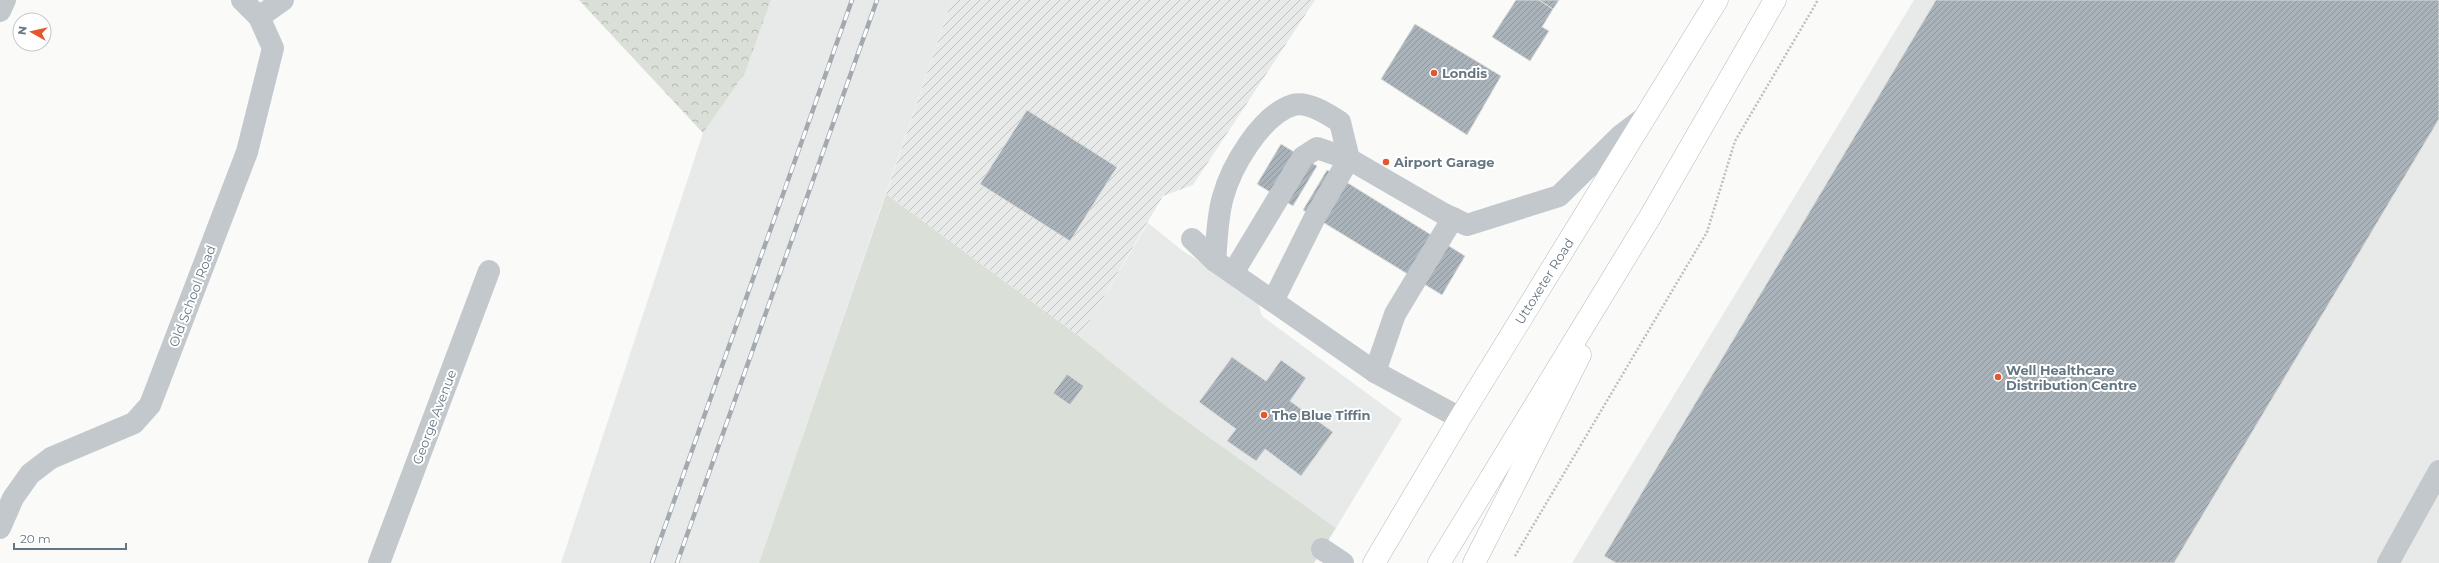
<svg xmlns="http://www.w3.org/2000/svg" width="2439" height="563" viewBox="0 0 2439 563" font-family="Montserrat,sans-serif">
<defs>
<pattern id="industrial-furrows" width="10" height="10" patternUnits="userSpaceOnUse"><rect width="10" height="10" fill="#e8e9e9"/><path d="M-1 1l2-2M0 10L10 0M9 11l2-2" fill="none" stroke="#c0c1c2"/></pattern>
<pattern id="park-crowns" width="20" height="18" patternUnits="userSpaceOnUse"><rect width="20" height="18" fill="#dadfd7"/><path d="M2 6a3 3 0 1 1 6 0M12 15a3 3 0 1 1 6 0" fill="none" stroke="#b4b9b4"/></pattern>
<pattern id="building-hatch" width="6" height="6" patternUnits="userSpaceOnUse"><rect width="6" height="6" fill="#aab3b9"/><path d="M-1 1l2-2M0 6l6-6M5 7l2-2" fill="none" stroke="#8e969c"/></pattern>
</defs>
<rect width="100%" height="100%" fill="#fafaf8"/>
<g fill="#e8e9e9">
<path d="M771,0H952L759,563H561L703,133L745,73Z"/>
<path d="M1914,0H2439V563H1572Z"/>
<path d="M1148,223L1183,251L1256,297L1262,316L1402,419L1336,528L1167,407L1080,337Z"/>
</g>
<path fill="url(#industrial-furrows)" d="M952,0H1315L1193,185L1163,196L1080,337L886,194Z"/>
<path fill="#dadfd7" d="M886,194L1080,337L1167,407L1336,528L1314,563H759Z"/>
<path fill="url(#park-crowns)" d="M579,0H771L745,73L703,133Z"/>
<g fill="url(#building-hatch)" stroke="#dcdcda">
<path d="M1516,0H1539L1553,9L1542,27L1549,31L1530,61L1492,37Z"/>
<path d="M1539,0H1559L1553,9Z"/>
<path d="M1936,0H2439V119L2174,563H1616L1604,556Z"/>
<path d="M1415,24L1501,76L1467,135L1381,79Z"/>
<path d="M1027,110L1117,167L1070,241L980,184Z"/>
<path d="M1281,144L1317,166L1293,206L1257,184Z"/>
<path d="M1327,170L1465,256L1442,295L1303,210Z"/>
<path d="M1232,357L1266,381L1281,360L1306,378L1290,401L1333,432L1301,476L1265,449L1256,461L1227,441L1236,429L1199,402Z"/>
<path d="M1067,374L1084,386L1070,405L1053,393Z"/>
</g>
<g fill="none" stroke-linecap="round" stroke-linejoin="round">
<defs>
<g id="highway">
<path d="M1374,563L1460,418L1717,0"/>
<path d="M1439,563L1650,217L1775,0"/>
<path d="M1474,563L1580,355"/>
</g>
</defs>
<use href="#highway" stroke="#b4b9bd" stroke-width="23"/>
<path stroke="#bbbfc2" stroke-width="2.5" stroke-dasharray="2 2" stroke-linecap="butt" d="M1515,556L1707,232L1735,141L1818,0"/>
<g stroke="#c3c8cc" stroke-width="22">
<path d="M0,11L5,0"/>
<path d="M259,17L283,0"/>
<path d="M1192,239L1215,261L1375,372L1460,418"/>
<path d="M1215,261C1217,241 1217,217 1223,197C1231,167 1261,115 1293,105C1308,101 1328,114 1340,122L1349,159"/>
<path d="M1233,273L1303,157L1317,148L1349,159"/>
<path d="M1273,301L1315,217L1349,159L1444,214L1467,225L1559,196L1620,136L1645,117"/>
<path d="M1375,372L1395,314L1453,218"/>
<path d="M0,528L13,498L30,474L51,458L134,423L150,405L247,152L273,48L259,17L242,0"/>
<path d="M1322,549L1343,563"/>
<path d="M379,563L489,271"/>
<path d="M2388,563L2439,471"/>
</g>
<use href="#highway" stroke="#fff" stroke-width="22"/>
<defs>
<g id="rail">
<path d="M652,563L852,0"/>
<path d="M677,563L877,0"/>
</g>
</defs>
<use href="#rail" stroke="#a2aab0" stroke-width="4.5"/>
<use href="#rail" stroke="#fff" stroke-width="3" stroke-dasharray="9" stroke-linecap="butt"/>
</g>
<g fill="#e4572e" stroke="#fff" stroke-width="1.5">
<circle cx="1434" cy="73" r="4"/>
<circle cx="1386" cy="162" r="4"/>
<circle cx="1998" cy="377" r="4"/>
<circle cx="1264" cy="415" r="4"/>
</g>
<g text-anchor="middle" dominant-baseline="central" stroke-width="4" stroke-linejoin="round" paint-order="stroke">
<g font-size="13" font-weight="bold" fill="#657683" stroke="#fff" text-anchor="start">
<text x="1442" y="73">Londis</text>
<text x="1394" y="162">Airport Garage</text>
<text x="2006" y="370">Well Healthcare<tspan x="2006" dy="15">Distribution Centre</tspan></text>
<text x="1272" y="415">The Blue Tiffin</text>
</g>
<g font-size="13" fill="#657683" stroke="#fff">
<text transform="translate(1544 281) rotate(-58)">Uttoxeter Road</text>
<text transform="translate(192 296) rotate(-69)">Old School Road</text>
<text transform="translate(434 417) rotate(-69)">George Avenue</text>
</g>
</g>
<g transform="translate(32 32) rotate(278)"><circle r="19" fill="#ffffff" stroke="#c1c8cd"/>
<path d="M0-3L7 15L0 10L-7 15Z" fill="#e4572e"/>
<text y="-6" font-size="11" font-weight="bold" text-anchor="middle" fill="#657683">N</text>
</g>
<path d="M14 543v6h112v-6" fill="none" stroke="#657683" stroke-width="2"/>
<text x="20" y="543" font-size="12" fill="#657683" stroke="#ffffff" stroke-width="3" paint-order="stroke">20 m</text>
</svg>
